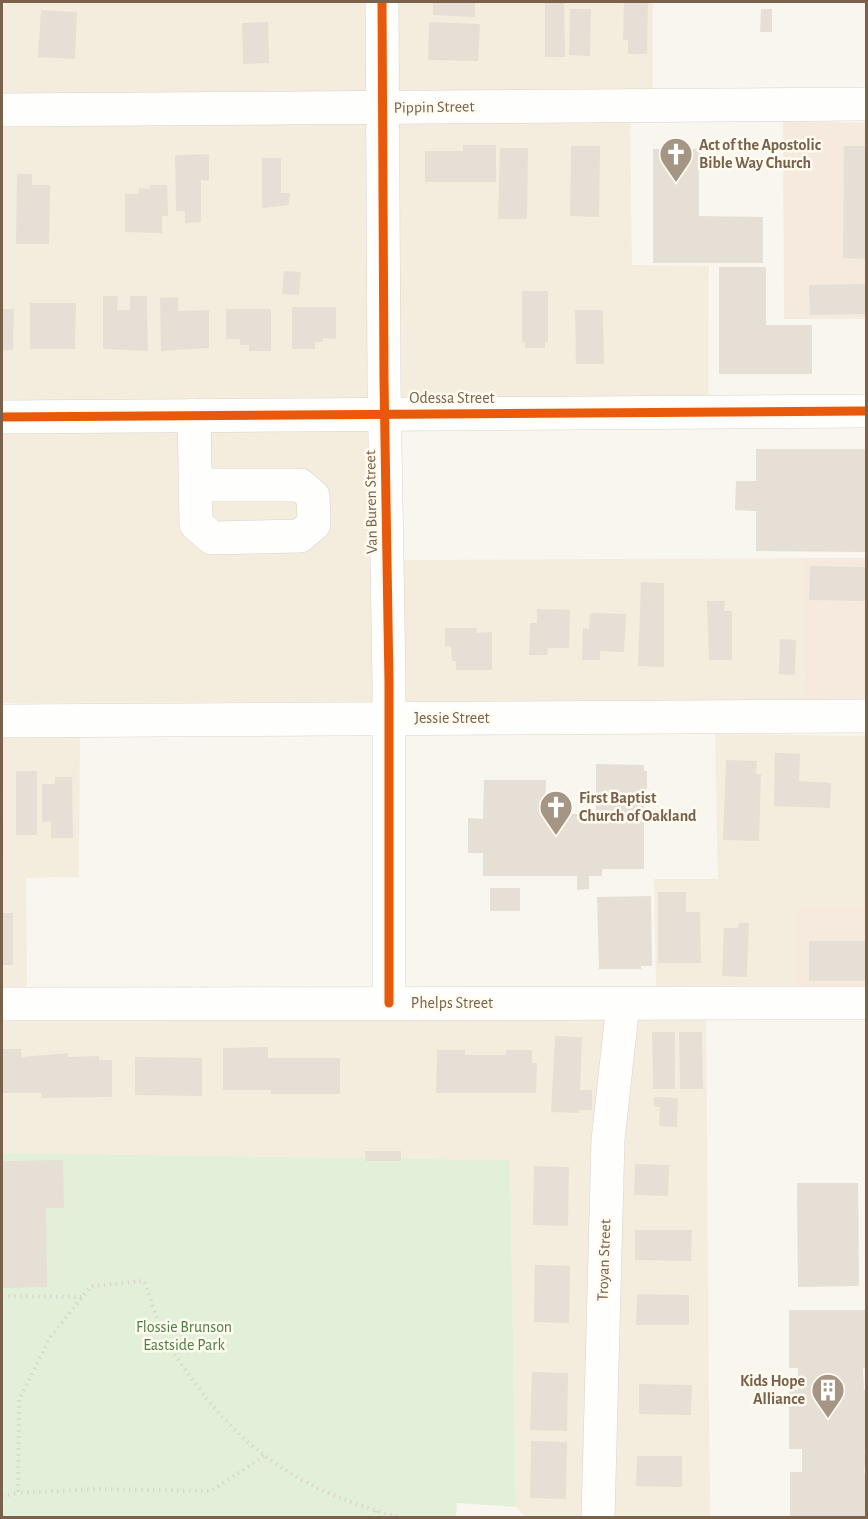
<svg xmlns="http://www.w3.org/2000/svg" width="868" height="1519" viewBox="0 0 868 1519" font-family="'Alegreya Sans',sans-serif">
<rect width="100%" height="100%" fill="#f8f6ee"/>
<g fill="#f4edde">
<path d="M2,2H653V121H630L632,265L709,266L708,425L401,426L402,560L802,558L804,700L2,703Z"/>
<path d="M715,734L866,736V907H795L794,1013L706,1015L710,1517H525L516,1507L510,1160L2,1153V877H7L5,737L80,736L79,877L26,878L27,996L656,991L654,879H718Z"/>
</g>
<g fill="#f6eadf">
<path d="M783,121L866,123V319H784Z"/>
<path d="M802,558H866V699L804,700Z"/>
<path d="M2,737H5L7,877H2Z"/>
<path d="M795,907H866V1014L794,1013Z"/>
</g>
<path fill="#e3f0d9" d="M2,1153L510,1160L516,1507L457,1503L456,1518H2Z"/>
<g fill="#e5dfd5">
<path d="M433,2H475V17L433,15Z"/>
<path d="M545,2H564L565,57H545Z"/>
<path d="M624,2H648L647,54H628V40H623Z"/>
<path d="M570,9H591L590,56L569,55Z"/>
<path d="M761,9H772V32H760Z"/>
<path d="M41,10L77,12L75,59L38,57Z"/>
<path d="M268,22L269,63L243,64L242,23Z"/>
<path d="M429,22L480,24L478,61L428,60Z"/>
<path d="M667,143H687V149H699V216L763,217V263H653V149H668Z"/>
<path d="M463,145H496V182H425V151H463Z"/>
<path d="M571,146H600L599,217L570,216Z"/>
<path d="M844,146H866V259L843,258Z"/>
<path d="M500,148H528L527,219H498Z"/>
<path d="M209,154V181L201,180V222L185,223V211H176L175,155Z"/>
<path d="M262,158H281V193H290L289,205L262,208Z"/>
<path d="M17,174H32V185H50L49,244H16Z"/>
<path d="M150,185H167L168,216H162V233L125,232V194H139V188L150,189Z"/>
<path d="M719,267H766V325H812V374H719Z"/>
<path d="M284,271L301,272L299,295L282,294Z"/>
<path d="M866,284V314L810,315L809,285Z"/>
<path d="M522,291H548V342H545V348H525V342L522,343Z"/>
<path d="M103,296H118L117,310H130V296H147L148,351L103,349Z"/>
<path d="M178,297V311L209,310V348L161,351L160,298Z"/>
<path d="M30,303H76L75,349H30Z"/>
<path d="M292,307H336V339L323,338V342H315V349H292Z"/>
<path d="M2,309H14L13,350H2Z"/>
<path d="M226,309H271V351H249V345H240V339H226Z"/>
<path d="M575,310H603L604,364H576Z"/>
<path d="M756,449H864L866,452V552L756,551V511L735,510L736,481H756Z"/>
<path d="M810,566L866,567V601L809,600Z"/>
<path d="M641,582L664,583V667L638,666Z"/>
<path d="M707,601H725L724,611H732V660H709Z"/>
<path d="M537,609L570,610L569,648H548L547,655H529L530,623H537Z"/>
<path d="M590,613L626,614L624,652L600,651V660H582L583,628L589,629Z"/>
<path d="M445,628H477L476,633L492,632V670H456V661H452L451,646H445Z"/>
<path d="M780,639L796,640L795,675L779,674Z"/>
<path d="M775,753L800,754L799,781L831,783L830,808L774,806Z"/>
<path d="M726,760L757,761L756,774H761L759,841L723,840Z"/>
<path d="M596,764L644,765V771H647V789H644V869H602V876H589V889L577,890V876H483V853H468V818L483,819L484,780H546L545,814H596Z"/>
<rect x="16" y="771" width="21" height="64"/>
<path d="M55,777H72L73,838H51V821L42,822V784H55Z"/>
<rect x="490" y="888" width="30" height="23"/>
<path d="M658,892H686V912H700L701,963H658Z"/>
<path d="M651,896L652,966H641V969H599L597,897Z"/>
<rect x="2" y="913" width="11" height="52"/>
<path d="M739,923H749L747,977L722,976L724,928H738Z"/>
<rect x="809" y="941" width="57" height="40"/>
<path d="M652,1032H675V1089H653Z"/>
<path d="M679,1032H702L703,1089H680Z"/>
<path d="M555,1036L582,1037L580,1090H592V1110H579V1113L551,1112Z"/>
<path d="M268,1047V1058H340V1094H271V1090H223V1048Z"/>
<path d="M2,1049H21L22,1057L68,1053V1057L99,1056V1060H112V1097L41,1098L42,1093H2Z"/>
<path d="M437,1050H465V1055H505L506,1050H532V1063H537L536,1093H436Z"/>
<path d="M135,1057L202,1058V1096L135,1095Z"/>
<path d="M654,1097L678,1098L677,1127L659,1126L660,1107H654Z"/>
<path d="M365,1151H401V1161H366Z"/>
<path d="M63,1160L64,1208H46L47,1287L2,1288V1161Z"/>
<path d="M635,1164L669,1165L668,1196L634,1195Z"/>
<path d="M534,1166L569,1167L568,1226L533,1225Z"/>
<path d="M797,1183H858L859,1286L798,1287Z"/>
<path d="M635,1230H692L691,1261L635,1260Z"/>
<path d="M535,1265L570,1266L569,1323L534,1322Z"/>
<path d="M637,1294L689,1295V1325H636Z"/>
<path d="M789,1310H866V1368H863L864,1390H866V1449L864,1453H866L864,1473H866V1518H790V1472H802V1449H789V1389L798,1390V1368H789Z"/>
<path d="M532,1372L568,1373L567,1431L530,1430Z"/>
<path d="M639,1384L692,1385L691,1415L639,1414Z"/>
<path d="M531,1441L567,1442L566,1499L530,1498Z"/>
<path d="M637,1456H682V1487L636,1486Z"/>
</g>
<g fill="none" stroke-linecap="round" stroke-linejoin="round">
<defs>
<g id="minor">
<path d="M382,2L384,379L389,683V1003"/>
<path d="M2,110L866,104"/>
<path d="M194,415L196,524L212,538L300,536L314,524L313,496L300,485H195"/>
<path d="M2,417L866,411"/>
<path d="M2,721L866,716"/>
<path d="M2,1004L866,1003"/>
<path d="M598,1518L608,1140L623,1004"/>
</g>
</defs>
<use href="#minor" stroke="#d8d3cc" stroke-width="34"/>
<g stroke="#dbd6cf" stroke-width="4" stroke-dasharray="1.5 4.5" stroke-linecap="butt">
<path d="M2,1296L82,1297"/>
<path d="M264,1456L211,1491L95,1489L18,1493L19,1400L51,1336L91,1286L144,1281C151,1298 155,1317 163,1333C171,1351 183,1367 195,1383C249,1458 312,1494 401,1518"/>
<path d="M2,1496L18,1493"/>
<path d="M376,1511V1518"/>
</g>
<use href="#minor" stroke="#fefefc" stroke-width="33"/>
<defs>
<g id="cycleway">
<path d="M382,2L384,379L389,683V1003"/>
<path d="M2,417L866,411"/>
</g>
</defs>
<use href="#cycleway" stroke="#fffbf0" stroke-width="13"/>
<use href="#cycleway" stroke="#e8590c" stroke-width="9"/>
</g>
<defs>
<symbol id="church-pin" viewBox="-11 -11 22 30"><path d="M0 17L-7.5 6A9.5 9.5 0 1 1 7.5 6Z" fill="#a59584" stroke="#fffbf0"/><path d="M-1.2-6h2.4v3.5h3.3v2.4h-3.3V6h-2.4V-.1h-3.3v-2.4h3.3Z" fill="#fff"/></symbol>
<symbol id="building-pin" viewBox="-11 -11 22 30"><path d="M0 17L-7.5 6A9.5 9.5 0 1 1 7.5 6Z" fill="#a59584" stroke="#fffbf0"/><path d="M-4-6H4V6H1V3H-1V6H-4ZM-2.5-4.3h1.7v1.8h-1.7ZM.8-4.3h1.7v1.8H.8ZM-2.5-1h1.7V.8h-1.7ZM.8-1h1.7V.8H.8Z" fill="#fff"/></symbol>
</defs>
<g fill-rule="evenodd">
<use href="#church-pin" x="657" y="135" width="38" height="52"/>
<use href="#church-pin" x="537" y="788" width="38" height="52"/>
<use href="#building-pin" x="809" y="1371" width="38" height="52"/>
</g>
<g text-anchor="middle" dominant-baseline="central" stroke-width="5" stroke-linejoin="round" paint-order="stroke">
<g font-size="16" fill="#79614b" stroke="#fffbf0">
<text transform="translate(434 107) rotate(-1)">Pippin Street</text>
<text x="452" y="398">Odessa Street</text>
<text transform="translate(371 502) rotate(-91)">Van Buren Street</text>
<text x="452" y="718">Jessie Street</text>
<text x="452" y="1003">Phelps Street</text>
<text transform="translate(604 1260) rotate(-88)">Troyan Street</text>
</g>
<g font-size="16" font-weight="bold" fill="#79614b" stroke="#fffbf0" text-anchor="start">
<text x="699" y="145">Act of the Apostolic<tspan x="699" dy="18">Bible Way Church</tspan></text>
<text x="579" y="798">First Baptist<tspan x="579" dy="18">Church of Oakland</tspan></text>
<text x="805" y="1381" text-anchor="end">Kids Hope<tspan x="805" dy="18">Alliance</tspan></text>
</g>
<g font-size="16" fill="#4d7f42" stroke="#fffbf0">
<text x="184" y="1327">Flossie Brunson<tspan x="184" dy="18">Eastside Park</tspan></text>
</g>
</g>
<rect width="868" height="1519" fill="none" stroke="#79614b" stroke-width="6"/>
</svg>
